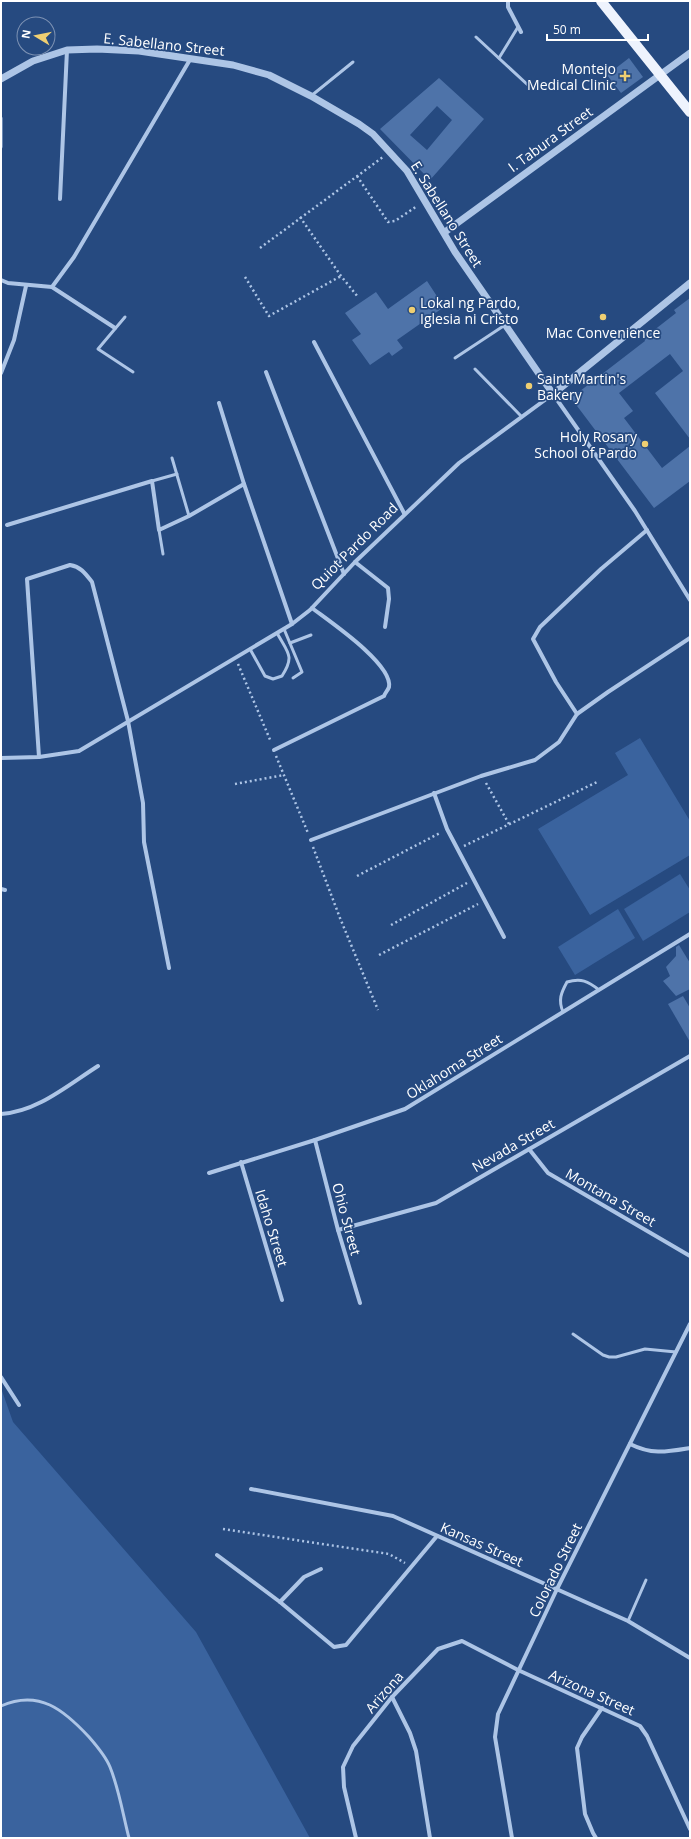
<svg xmlns="http://www.w3.org/2000/svg" width="691" height="1839" viewBox="0 0 691 1839" font-family="'Open Sans',sans-serif">
<rect width="100%" height="100%" fill="#264a80"/>
<g fill="#3a639e">
<path d="M640,738L690,821V855L590,915L538,829L628,775L615,753Z"/>
<path d="M680,874L690,890V912L643,941L624,909Z"/>
<path d="M618,909L635,938L575,975L558,947Z"/>
<path d="M1,1388L13,1422L196,1632L310,1838H1Z"/>
</g>
<g fill="#4e73a9" fill-rule="evenodd">
<path d="M629,58L643,77L621,93L607,75Z"/>
<path d="M439,78L484,119L430,180L380,129ZM437,106L452,120L427,150L410,135Z"/>
<path d="M427,281L444,307L397,340L403,348L392,356L389,352L370,365L352,340L361,334L345,313L376,292L388,309Z"/>
<path d="M690,298V439L655,393L683,371L670,354L619,393L633,411L624,418L662,468L690,446V481L654,508L571,398L645,341L644,338L676,313L674,310Z"/>
<path d="M679,945L690,963V989L676,996L663,981L670,976L666,967L676,956V947Z"/>
<path d="M683,996L690,1008V1042L668,1004Z"/>
</g>
<g fill="none" stroke-linecap="round" stroke-linejoin="round">
<g stroke="#adc5e6" stroke-width="2.5" stroke-dasharray="2 3" stroke-linecap="butt">
<path d="M357,176L388,222L395,221L417,206"/>
<path d="M300,217L341,276L358,297"/>
<path d="M260,248L383,157"/>
<path d="M245,277L269,316L341,276"/>
<path d="M238,664L271,742"/>
<path d="M276,756L308,833"/>
<path d="M486,783L509,824"/>
<path d="M235,784L284,775"/>
<path d="M464,846L597,782"/>
<path d="M313,847L340,918L378,1010"/>
<path d="M357,876L440,833"/>
<path d="M391,925L467,883"/>
<path d="M379,955L478,904"/>
<path d="M223,1529L389,1554L405,1563"/>
</g>
<g stroke="#adc5e6" stroke-width="3">
<path d="M476,37L529,86"/>
<path d="M499,58L518,27"/>
<path d="M311,96L353,62"/>
<path d="M1,118V147"/>
<path d="M125,317L98,349L133,372"/>
<path d="M455,358L505,325"/>
<path d="M475,369L521,416"/>
<path d="M172,458L189,516"/>
<path d="M152,481L177,474"/>
<path d="M159,530L163,554"/>
<path d="M284,629L302,672L293,678"/>
<path d="M290,643L311,635"/>
<path d="M250,649L265,676L273,679L282,676C295,656 288,653 277,633"/>
<path d="M563,1012C558,1000 561,993 567,982C581,978 588,981 599,990"/>
<path d="M573,1334L603,1355L609,1357H616L645,1349L676,1352"/>
<path d="M628,1621L646,1580"/>
<path d="M1,1706C39,1689 64,1710 89,1737C96,1745 106,1757 110,1767C119,1789 123,1815 129,1838"/>
</g>
<g stroke="#adc5e6" stroke-width="4">
<path d="M508,1V7L521,32"/>
<path d="M60,199L67,50"/>
<path d="M1,280L8,283L52,287L115,328"/>
<path d="M52,287L74,257L191,58"/>
<path d="M314,342L404,513"/>
<path d="M266,372L344,574"/>
<path d="M1,373L14,340L26,286"/>
<path d="M219,403L244,484L292,624"/>
<path d="M7,525L152,481L159,530L189,516L244,484"/>
<path d="M355,562L388,588L389,599L385,627"/>
<path d="M577,714L556,682L533,639L540,627L601,569L647,530"/>
<path d="M274,750L384,696C385,693 388,690 389,687C393,664 329,621 312,608"/>
<path d="M39,757L27,579L70,565C81,567 85,573 92,582L128,721L143,803L144,842L169,968"/>
<path d="M1,758L39,757L79,751L292,624L310,610L355,562L459,463L553,394L635,511L690,600"/>
<path d="M434,793L447,829L504,937"/>
<path d="M311,840L481,776L535,760L559,742L577,714L608,692L690,638"/>
<path d="M1,889L5,890"/>
<path d="M1,1114C37,1112 68,1085 98,1066"/>
<path d="M315,1140L338,1230L360,1303"/>
<path d="M529,1149L548,1173L690,1256"/>
<path d="M241,1162L282,1300"/>
<path d="M209,1173L315,1140L405,1109L690,934"/>
<path d="M338,1230L436,1203L690,1056"/>
<path d="M1,1377L19,1405"/>
<path d="M630,1444C652,1455 666,1452 690,1448"/>
<path d="M251,1489L393,1516L628,1621L690,1658"/>
<path d="M217,1555L280,1602L334,1647L346,1645L437,1536"/>
<path d="M280,1602L304,1577L321,1569"/>
<path d="M392,1697L410,1733L416,1751L430,1838"/>
<path d="M356,1838L344,1787L343,1767L353,1746L392,1697L438,1649L462,1641L518,1670L640,1726L647,1736L690,1829"/>
<path d="M512,1838L495,1737L498,1714L557,1589L690,1324"/>
<path d="M596,1838L593,1833L585,1814L577,1748L582,1737L602,1708"/>
</g>
<g stroke="#adc5e6" stroke-width="7">
<path d="M1,79L33,61L67,50L97,49L139,51L233,65L269,75L311,96L359,124L373,134L407,171L455,252L553,394L690,283"/>
<path d="M445,232L690,53"/>
</g>
<path stroke="#eef3fd" stroke-width="10" d="M601,1L690,112"/>
</g>
<g fill="#efcf72" stroke="#264a80" stroke-width="1.5">
<path d="M623 70h4v4h4v4h-4v4h-4v-4h-4v-4h4z"/>
<circle cx="412" cy="310" r="4"/>
<circle cx="603" cy="317" r="4"/>
<circle cx="529" cy="386" r="4"/>
<circle cx="645" cy="444" r="4"/>
</g>
<g text-anchor="middle" dominant-baseline="central" stroke-width="3.5" stroke-linejoin="round" paint-order="stroke">
<g font-size="14" fill="#fff" stroke="#264a80">
<text transform="translate(164 44) rotate(6)">E. Sabellano Street</text>
<text transform="translate(550 139) rotate(-36)">I. Tabura Street</text>
<text transform="translate(447 214) rotate(58)">E. Sabellano Street</text>
<text transform="translate(354 546) rotate(-45)">Quiot Pardo Road</text>
<text transform="translate(454 1066) rotate(-32)">Oklahoma Street</text>
<text transform="translate(513 1145) rotate(-30)">Nevada Street</text>
<text transform="translate(611 1197) rotate(30)">Montana Street</text>
<text transform="translate(347 1219) rotate(75)">Ohio Street</text>
<text transform="translate(272 1228) rotate(73)">Idaho Street</text>
<text transform="translate(482 1544) rotate(24)">Kansas Street</text>
<text transform="translate(555 1570) rotate(-64)">Colorado Street</text>
<text transform="translate(384 1692) rotate(-49)">Arizona</text>
<text transform="translate(592 1692) rotate(24)">Arizona Street</text>
</g>
<g font-size="14" fill="#fff" stroke="#264a80" text-anchor="end">
<text x="616" y="68">Montejo<tspan x="616" dy="16">Medical Clinic</tspan></text>
<text x="420" y="302" text-anchor="start">Lokal ng Pardo,<tspan x="420" dy="16">Iglesia ni Cristo</tspan></text>
<text x="603" y="332" text-anchor="middle">Mac Convenience</text>
<text x="537" y="378" text-anchor="start">Saint Martin's<tspan x="537" dy="16">Bakery</tspan></text>
<text x="637" y="436">Holy Rosary<tspan x="637" dy="16">School of Pardo</tspan></text>
</g>
</g>
<rect width="691" height="1839" fill="none" stroke="#ffffff" stroke-width="4"/>
<g transform="translate(36 36) rotate(280)"><circle r="19" fill="#264a80" stroke="#7d92b3"/>
<path d="M0-3L7 15L0 10L-7 15Z" fill="#efcf72"/>
<text y="-6" font-size="11" font-weight="bold" text-anchor="middle" fill="#ffffff">N</text>
</g>
<path d="M547 34v6h101v-6" fill="none" stroke="#ffffff" stroke-width="2"/>
<text x="553" y="34" font-size="12" fill="#ffffff" stroke="#264a80" stroke-width="3" paint-order="stroke">50 m</text>
</svg>
